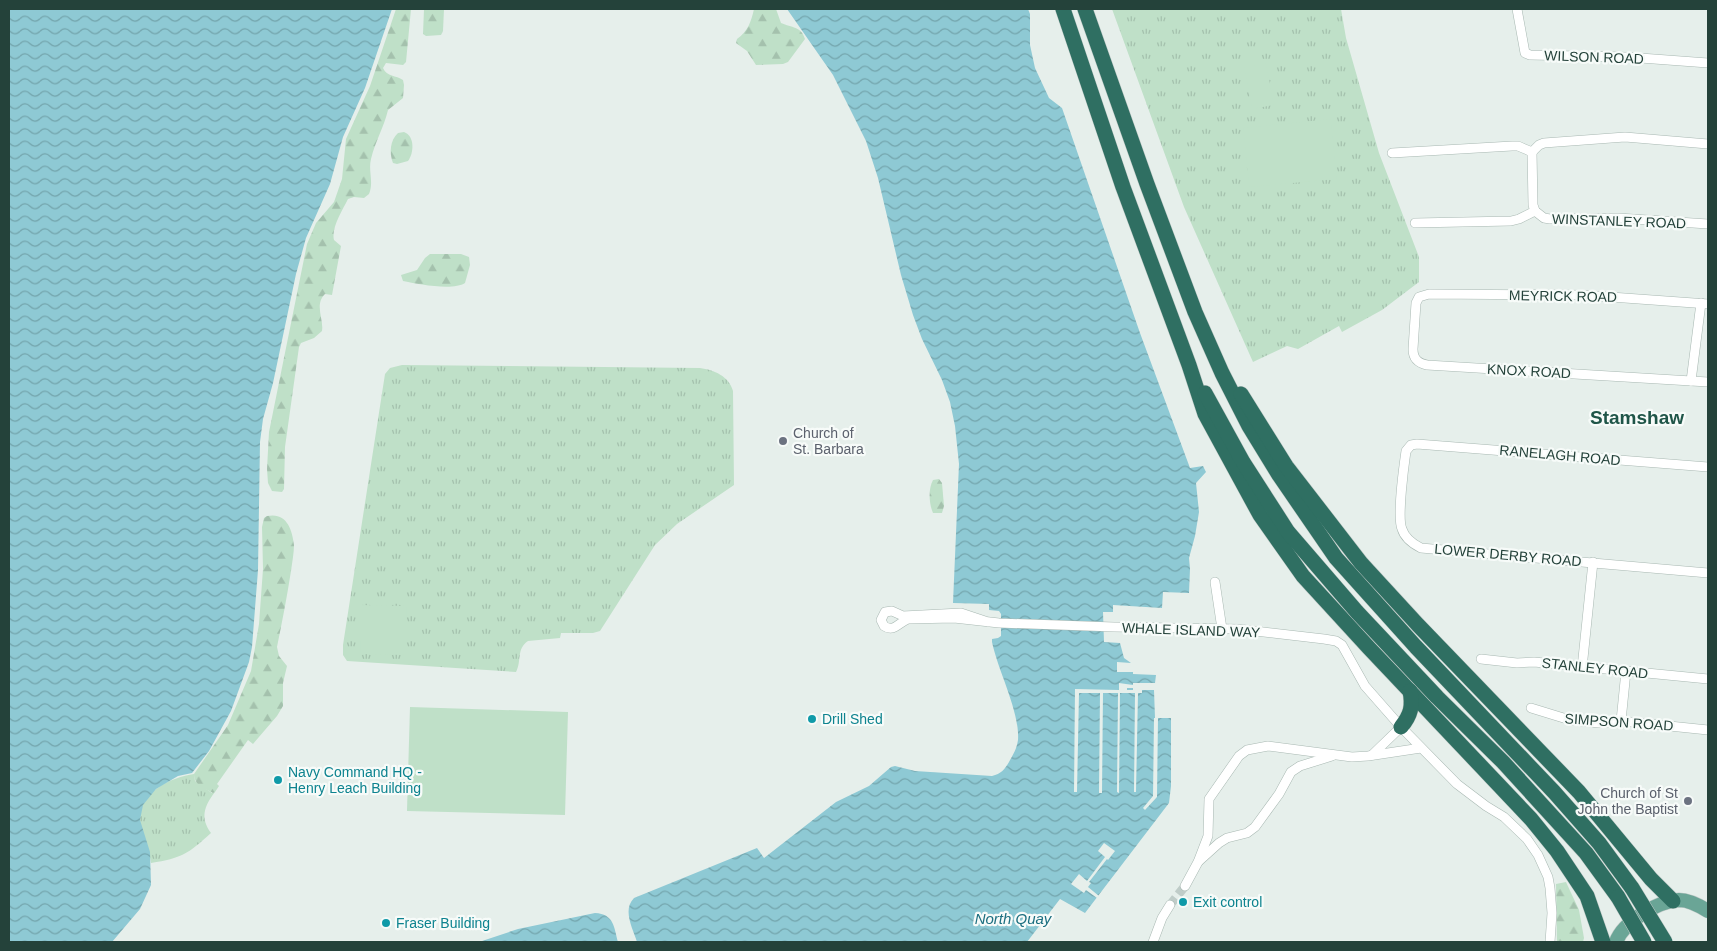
<svg xmlns="http://www.w3.org/2000/svg" width="1717" height="951" viewBox="0 0 1717 951" font-family="Helvetica,sans-serif">
<defs>
<pattern id="grass-tufts" width="24" height="20" patternUnits="userSpaceOnUse" patternTransform="scale(1.25)"><rect width="24" height="20" fill="#bfe0c8"/><path d="M3 7l-1-3M5 7V3M7 7l1-3M15 17l-1-3M17 17v-4M19 17l1-3" fill="none" stroke="#a4c1ad"/></pattern>
<pattern id="forest-firs" width="22" height="20" patternUnits="userSpaceOnUse" patternTransform="scale(1.25)"><rect width="22" height="20" fill="#bfe0c8"/><path d="M5 1l3.5 6h-7zM16 11l3.5 6h-7z" fill="#a4c1ad"/></pattern>
<pattern id="water-waves" width="16" height="10" patternUnits="userSpaceOnUse" patternTransform="scale(1.25)"><rect width="16" height="10" fill="#8ec9d4"/><path d="M0 5q4-4 8 0t8 0" fill="none" stroke="#74a5ad"/></pattern>
</defs>
<rect width="100%" height="100%" fill="#e6efeb"/>
<g fill="url(#grass-tufts)">
<path d="M1112,9H1341L1346,38L1379,153L1419,257V282L1382,310L1342,332L1339,326L1298,349L1287,346L1253,362L1184,207Z"/>
<path d="M402,365L700,368C714,370 729,376 733,391L734,485L677,524L655,545L600,631L593,633H561L560,638L528,641C516,649 522,661 516,672L347,661L343,655V645L385,374L390,368Z"/>
<path d="M194,774L195,781L212,793L215,792C204,806 200,818 211,833C188,854 182,858 151,863C149,848 142,835 140,821C136,793 172,777 194,774Z"/>
</g>
<g fill="url(#forest-firs)">
<path d="M396,9H411L406,62L403,65L386,63L383,68C387,77 396,75 403,80L404,85L403,98L388,110C384,127 375,142 371,159C368,171 374,182 369,194L364,198L354,197L348,199C342,211 331,228 334,240L341,246L332,295L325,294C314,305 324,319 322,331L314,338L301,343L299,347L285,447L284,489L282,492L272,491L268,483L267,469L269,432L307,244L316,223L334,202L342,179L346,139L370,86Z"/>
<path d="M424,9H444L443,31L441,35L426,36L423,34Z"/>
<path d="M754,9H776L781,23C792,28 801,26 805,39L788,62L783,64L756,65L747,51L736,43L737,39C748,31 751,22 754,9Z"/>
<path d="M404,132C415,136 414,153 408,161L397,164L393,163C389,153 390,140 398,133Z"/>
<path d="M430,254H461L469,257L470,265L465,283C453,291 417,284 403,281L401,275L417,270L425,258Z"/>
<path d="M939,479L942,483L944,506L942,513H933C929,504 928,489 933,480Z"/>
<path d="M267,516C286,512 292,528 294,545C294,553 292,563 291,571C287,597 282,622 277,647L279,656L287,666L283,683V706L277,716L253,744L248,740L217,784L219,786L215,792L213,793C204,788 194,785 194,774L228,725L251,671L259,624L263,569L262,527L264,518Z"/>
<path d="M1566,882L1579,910L1584,938L1583,942H1557L1556,884Z"/>
</g>
<g fill="#bfe0c8">
<path d="M1266,63L1274,105L1252,109L1244,67Z"/>
<path d="M1331,119L1337,179L1249,187L1243,128Z"/>
<path d="M361,605L407,606L406,655L360,654Z"/>
<path d="M410,707L568,712L565,815L407,811Z"/>
</g>
<g fill="url(#water-waves)">
<path d="M9,9H392L365,88L343,137L330,184L306,238L296,274L273,383L263,419L260,442L258,570L252,647L249,662L231,711L209,751L192,773L178,776L156,789L143,805L140,820L150,852L151,885L140,909L112,942H9Z"/>
<path d="M787,9H1028L1030,14V45L1035,68L1049,98L1062,108L1140,333L1190,468L1203,466L1206,472L1196,483L1199,512L1195,536L1189,558L1190,569L1189,593L1163,592L1162,608L1113,605V612H1103L1104,642L1120,643L1124,658L1131,663L1117,662V672H1133V674L1156,675L1155,683H1133V690H1154L1155,718H1171V786L1169,803L1085,913L1060,899L1027,942H637C633,929 622,910 634,898L757,848L764,858L836,802L869,786L891,767L895,766L915,771L992,776C1001,774 1005,769 1009,762C1013,755 1017,748 1018,740C1020,712 998,671 992,642V639L998,638L1001,636V614L999,611L989,610V604L953,603L959,464L955,426L950,402L942,380L922,339L913,315L901,275L878,178L866,141L833,75Z"/>
<path d="M595,913C614,914 614,927 618,942H479L518,929Z"/>
</g>
<g fill="#e6efeb">
<path d="M1119,683L1133,685V688H1127V690H1142V693H1138L1136,792H1134L1135,693H1120L1119,793L1117,792L1118,693H1103L1102,793H1099L1100,693H1079L1077,792H1074L1075,689L1119,690Z"/>
<path d="M1154,718H1158L1157,797L1145,810L1143,808L1153,796Z"/>
<path d="M1104,843L1115,851L1108,860L1107,859L1089,882L1091,883L1088,887L1099,896L1097,898L1086,890L1084,893L1071,884L1079,874L1087,881L1105,857L1098,851Z"/>
</g>
<g fill="none" stroke-linecap="round" stroke-linejoin="round">
<path stroke="#bfccc8" stroke-width="9" stroke-dasharray="9 4.5" stroke-linecap="butt" d="M1170,905L1185,886"/>
<defs>
<g id="street">
<path d="M1517,9L1525,53L1530,55L1627,57L1708,63"/>
<path d="M1532,152L1539,145L1544,143L1625,137L1708,144"/>
<path d="M1532,152L1533,205L1535,211"/>
<path d="M1392,153L1512,146H1518L1532,152"/>
<path d="M1535,211L1544,218L1550,219L1618,218L1708,224"/>
<path d="M1415,223L1511,221L1519,219L1535,211"/>
<path d="M1708,304L1583,295L1429,294L1419,297L1416,303L1413,349C1413,359 1418,363 1427,365L1708,382"/>
<path d="M1691,381L1701,303"/>
<path d="M1708,467L1417,444L1411,445L1406,451C1404,465 1397,518 1402,529C1405,539 1413,544 1421,548L1708,573"/>
<path d="M1215,582L1222,629"/>
<path d="M988,622L961,613L903,616L892,611L885,612L881,620L884,626C894,633 899,622 908,619L954,618L999,623L1114,627L1238,629L1324,639L1336,641L1342,645L1365,686L1401,727L1457,784L1486,806L1504,817L1527,839L1538,855L1548,877L1550,888L1552,913L1550,942"/>
<path d="M1481,659L1517,663L1534,662L1708,679"/>
<path d="M1582,668L1593,562"/>
<path d="M1531,708L1570,720L1599,723L1621,721L1708,730"/>
<path d="M1621,721L1626,671"/>
<path d="M1372,755L1401,727"/>
<path d="M1199,861L1219,843L1227,838L1247,833L1255,827L1279,794L1291,772L1300,766L1332,756"/>
<path d="M1185,886L1198,862L1208,836L1209,799L1239,756L1247,750L1268,746L1352,757L1368,756L1421,748"/>
<path d="M1153,942L1162,918L1170,905"/>
</g>
<path id="primary" d="M1616,942C1623,922 1658,901 1679,900C1689,900 1700,906 1708,911"/>
<g id="highway">
<path d="M1063,9L1123,187L1189,365L1205,414L1260,515L1303,576L1369,648L1531,819L1557,851L1587,896L1603,942"/>
<path d="M1085,9L1147,184L1195,312L1222,373L1249,426L1279,475L1336,558L1416,647L1554,792L1599,843L1632,888"/>
<path d="M1205,393L1243,462L1288,532L1357,612L1437,697L1503,762L1586,853L1618,897"/>
<path d="M1241,394L1286,466L1361,563L1418,625L1579,792L1651,879L1673,901"/>
<path d="M1401,727C1411,715 1413,706 1410,691"/>
</g>
</defs>
<use href="#street" stroke="#a8b8b2" stroke-width="10"/>
<use href="#primary" stroke="#c2cac8" stroke-width="15"/>
<use href="#highway" stroke="#c2cac8" stroke-width="16"/>
<use href="#street" stroke="#fff" stroke-width="9"/>
<use href="#primary" stroke="#6aa596" stroke-width="14"/>
<use href="#highway" stroke="#2f6f62" stroke-width="15"/>
<defs>
<g id="highway-bridge">
<path d="M1632,888L1665,942"/>
<path d="M1618,897L1644,942"/>
</g>
</defs>
<use href="#highway-bridge" stroke="#c2cac8" stroke-width="16" stroke-linecap="butt"/>
<use href="#highway-bridge" stroke="#2f6f62" stroke-width="15"/>
</g>
<g fill="#6b7280" stroke="#f7fbf9" stroke-width="2">
<circle cx="783" cy="441" r="5"/>
<circle cx="1688" cy="801" r="5"/>
</g>
<g fill="#0f9aa8" stroke="#f7fbf9" stroke-width="2">
<circle cx="812" cy="719" r="5"/>
<circle cx="278" cy="780" r="5"/>
<circle cx="1183" cy="902" r="5"/>
<circle cx="386" cy="923" r="5"/>
</g>
<g text-anchor="middle" dominant-baseline="central" stroke-width="4.5" stroke-linejoin="round" paint-order="stroke">
<g font-size="14" fill="#24423a" stroke="#f7fbf9">
<text transform="translate(1594 57) rotate(2)">WILSON ROAD</text>
<text transform="translate(1619 221) rotate(2)">WINSTANLEY ROAD</text>
<text transform="translate(1563 296) rotate(1)">MEYRICK ROAD</text>
<text transform="translate(1529 371) rotate(3)">KNOX ROAD</text>
<text transform="translate(1560 455) rotate(5)">RANELAGH ROAD</text>
<text transform="translate(1508 555) rotate(5)">LOWER DERBY ROAD</text>
<text transform="translate(1191 630) rotate(2)">WHALE ISLAND WAY</text>
<text transform="translate(1595 668) rotate(6)">STANLEY ROAD</text>
<text transform="translate(1619 722) rotate(4)">SIMPSON ROAD</text>
</g>
<g font-size="14" fill="#5b616d" stroke="#f7fbf9" text-anchor="start">
<text x="793" y="433">Church of<tspan x="793" dy="16">St. Barbara</tspan></text>
<text x="1678" y="793" text-anchor="end">Church of St<tspan x="1678" dy="16">John the Baptist</tspan></text>
</g>
<g font-size="14" fill="#0d838f" stroke="#f7fbf9" text-anchor="start">
<text x="822" y="719">Drill Shed</text>
<text x="288" y="772">Navy Command HQ -<tspan x="288" dy="16">Henry Leach Building</tspan></text>
<text x="1193" y="902">Exit control</text>
<text x="396" y="923">Fraser Building</text>
</g>
<g font-size="15" font-style="italic" fill="#1c6f80" stroke="#f7fbf9">
<text x="1013" y="918">North Quay</text>
</g>
<g font-size="19" font-weight="bold" fill="#1f5548" stroke="#f7fbf9">
<text x="1637" y="417">Stamshaw</text>
</g>
</g>
<rect width="1717" height="951" fill="none" stroke="#24423a" stroke-width="20"/>
</svg>
